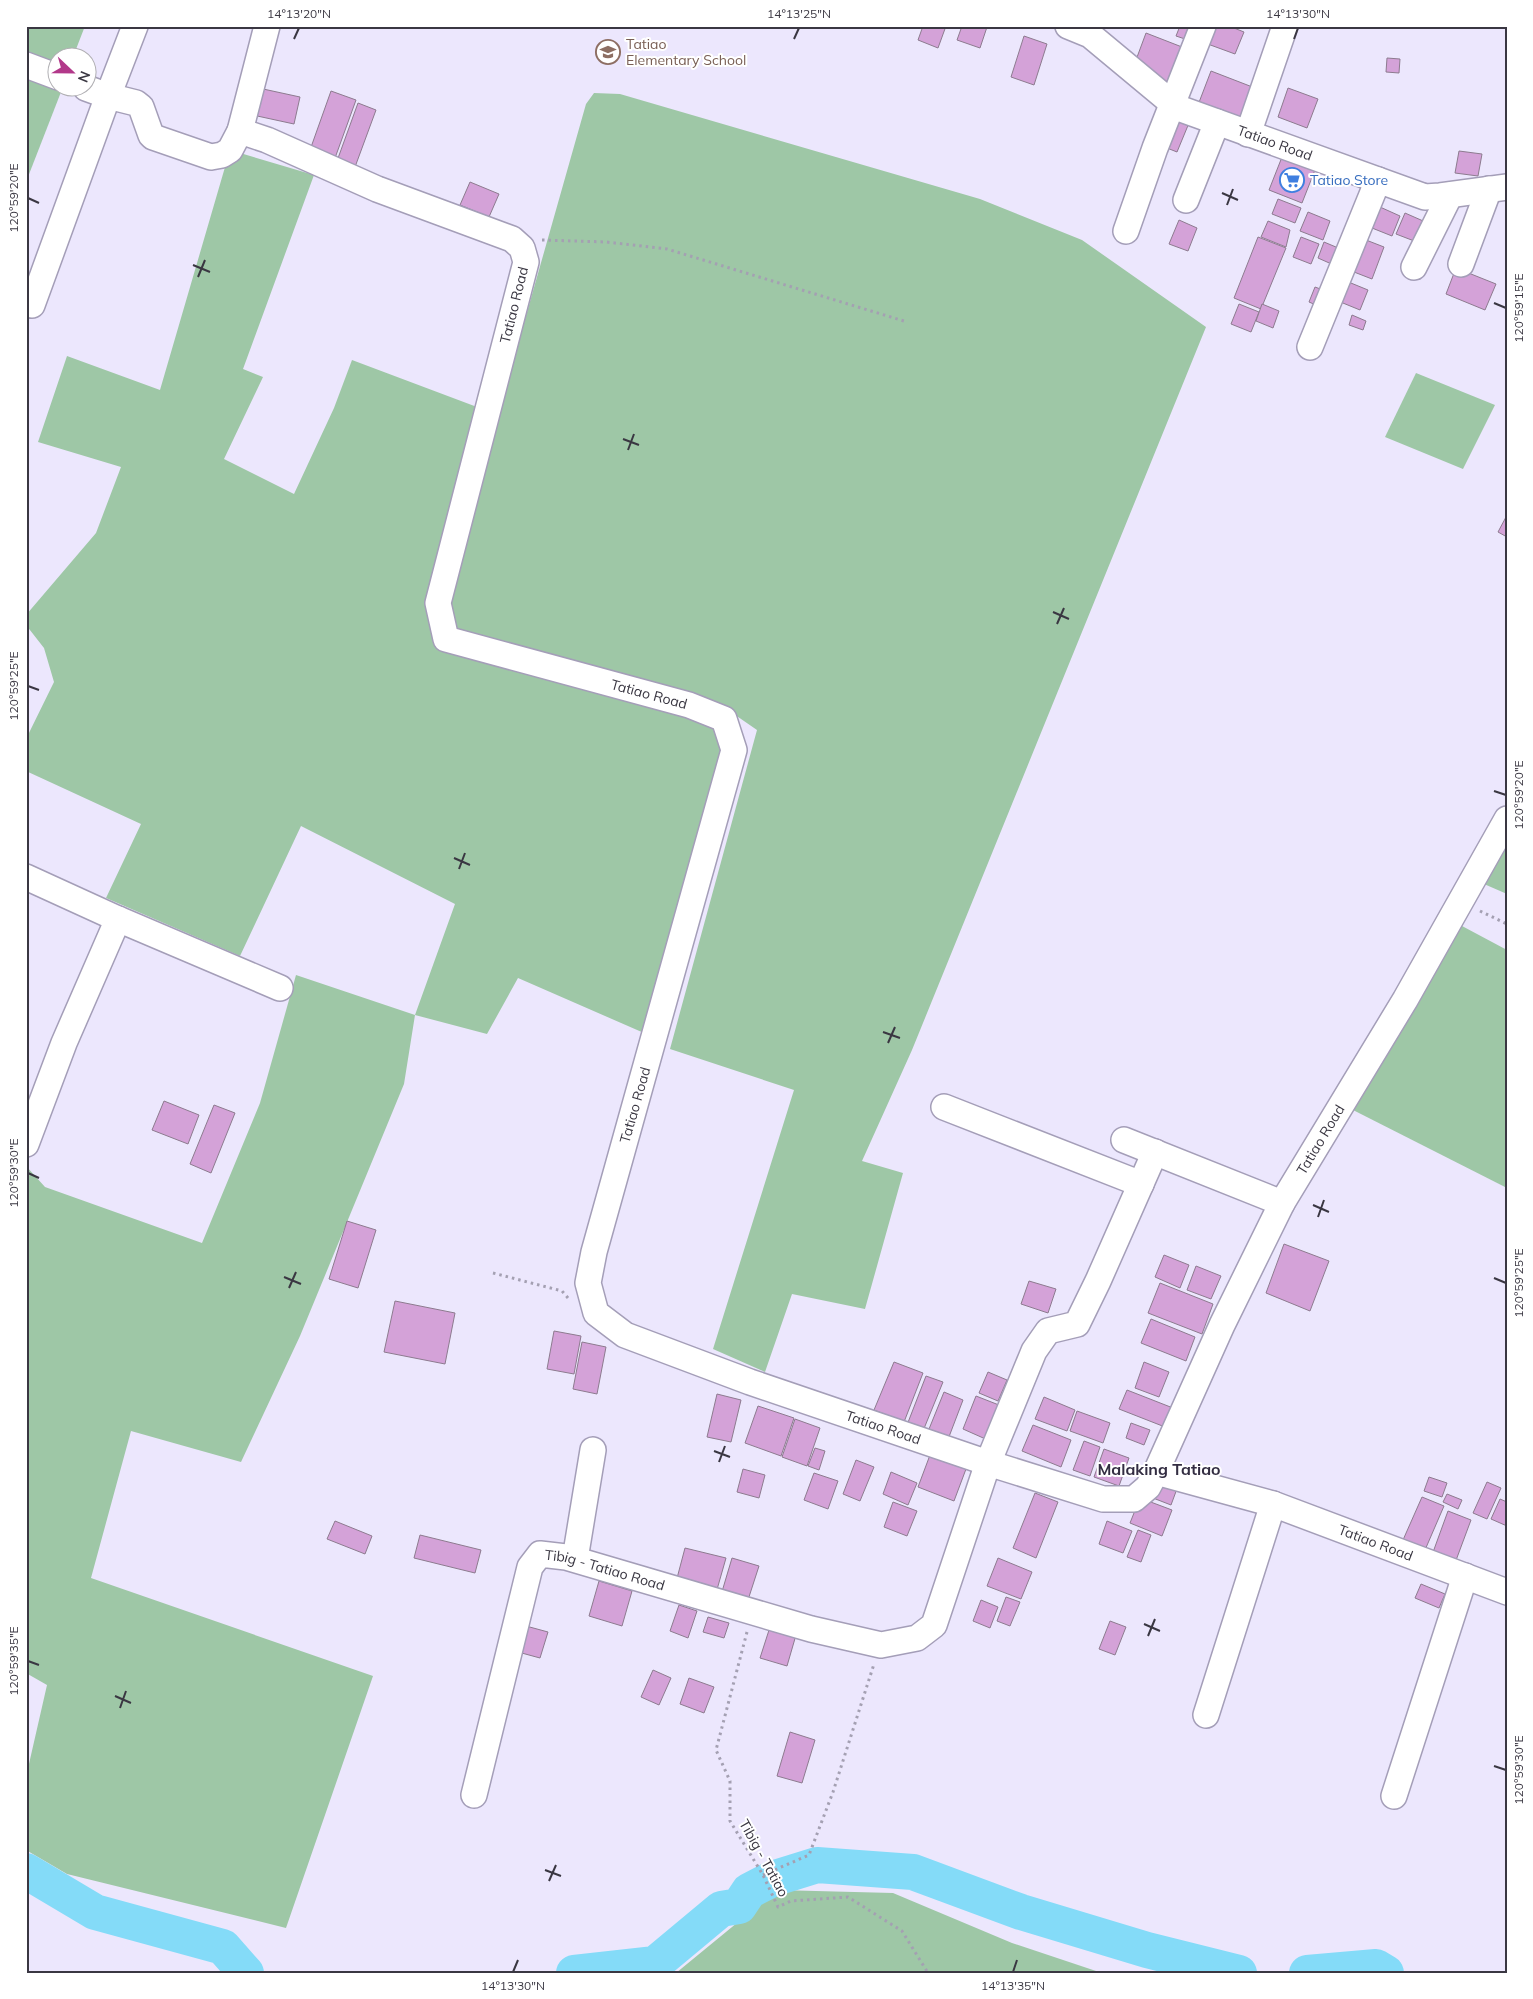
<svg xmlns="http://www.w3.org/2000/svg" width="1533" height="1999" viewBox="0 0 1533 1999" font-family="Mulish,sans-serif">
<rect width="100%" height="100%" fill="#ece7fd"/>
<g fill="#9ec7a6">
<path d="M26,26H85L73,57L58,58L57,71L26,58Z"/>
<path d="M26,79L61,92L26,182Z"/>
<path d="M594,93L620,94L980,199L1082,240L1206,327L912,1050L862,1161L903,1173L865,1309L792,1294L765,1372L713,1349L794,1090L670,1049L757,730L728,710L454,630L451,603L486,457L586,104Z"/>
<path d="M230,150L314,175L243,369L263,377L224,459L294,494L334,408L352,360L477,407L426,601L435,645L689,715L713,729L723,751L644,1033L518,978L487,1034L415,1015L404,1084L300,1336L241,1462L131,1431L91,1578L373,1676L286,1928L67,1874L26,1850V1777L47,1685L26,1673V1166L45,1187L202,1243L260,1103L296,975L415,1015L455,904L301,826L240,956L106,898L141,824L26,771V739L54,682L44,648L26,625V615L96,533L121,467L38,442L67,356L160,390Z"/>
<path d="M1416,373L1495,405L1463,469L1385,437Z"/>
<path d="M1507,843V894L1484,884Z"/>
<path d="M1462,926L1507,950V1188L1353,1110Z"/>
<path d="M777,1890L893,1893L1012,1943L1102,1973H676Z"/>
</g>
<g fill="none" stroke-linecap="round" stroke-linejoin="round">
<g stroke="#84dbf8" stroke-width="36">
<path d="M26,1871L95,1912L223,1947L246,1973"/>
<path d="M574,1973L655,1964L721,1909L739,1906L749,1891L772,1879L817,1865L913,1872L1021,1912L1147,1950L1239,1973"/>
<path d="M1307,1973L1376,1967L1386,1973"/>
</g>
</g>
<g fill="#d4a2d8" stroke="#8d7b8f">
<path d="M923,26H946L938,48L918,40Z"/>
<path d="M962,26L987,27L980,48L957,40Z"/>
<path d="M1180,26H1190L1185,39L1176,36Z"/>
<path d="M1211,26H1229L1244,32L1235,54L1205,43Z"/>
<path d="M1146,33L1182,47L1168,82L1133,68Z"/>
<path d="M1024,36L1047,44L1034,85L1011,77Z"/>
<path d="M1387,58L1400,59L1399,73L1386,72Z"/>
<path d="M1211,71L1255,88L1242,123L1198,105Z"/>
<path d="M254,87L300,97L294,124L248,114Z"/>
<path d="M1288,88L1318,99L1307,128L1278,117Z"/>
<path d="M331,91L356,100L335,158L310,150Z"/>
<path d="M358,103L376,110L355,167L337,161Z"/>
<path d="M1169,115L1189,123L1177,152L1157,144Z"/>
<path d="M1459,151L1482,154L1478,176L1455,173Z"/>
<path d="M1282,157L1315,170L1302,203L1269,190Z"/>
<path d="M470,182L499,194L489,217L460,205Z"/>
<path d="M1278,199L1301,208L1295,223L1272,214Z"/>
<path d="M1380,207L1400,216L1392,236L1372,228Z"/>
<path d="M1308,212L1330,221L1323,240L1300,231Z"/>
<path d="M1405,213L1430,224L1422,244L1396,234Z"/>
<path d="M1179,220L1197,228L1188,251L1169,244Z"/>
<path d="M1268,221L1290,230L1286,247L1261,237Z"/>
<path d="M1258,237L1286,248L1261,309L1234,298Z"/>
<path d="M1301,237L1319,244L1311,264L1293,257Z"/>
<path d="M1366,240L1384,247L1372,279L1354,272Z"/>
<path d="M1324,242L1343,250L1336,266L1318,258Z"/>
<path d="M1456,268L1496,284L1485,310L1446,294Z"/>
<path d="M1346,281L1368,290L1360,310L1338,301Z"/>
<path d="M1315,287L1323,290L1316,305L1309,302Z"/>
<path d="M1239,304L1259,312L1251,332L1231,324Z"/>
<path d="M1262,304L1279,311L1273,328L1256,321Z"/>
<path d="M1352,315L1366,321L1363,330L1349,325Z"/>
<path d="M1506,517H1507V537L1498,532Z"/>
<path d="M164,1101L199,1115L188,1144L152,1130Z"/>
<path d="M214,1105L235,1113L211,1173L190,1164Z"/>
<path d="M347,1221L376,1230L358,1288L329,1279Z"/>
<path d="M1284,1244L1329,1261L1310,1311L1266,1293Z"/>
<path d="M1164,1255L1189,1265L1180,1288L1155,1277Z"/>
<path d="M1196,1266L1221,1276L1211,1299L1187,1290Z"/>
<path d="M1029,1281L1056,1289L1048,1313L1021,1304Z"/>
<path d="M1160,1283L1213,1304L1202,1334L1148,1313Z"/>
<path d="M395,1301L455,1313L445,1364L384,1352Z"/>
<path d="M1151,1319L1195,1337L1186,1361L1141,1343Z"/>
<path d="M554,1331L581,1336L574,1374L547,1369Z"/>
<path d="M582,1342L606,1347L597,1394L573,1389Z"/>
<path d="M894,1362L923,1373L904,1422L874,1410Z"/>
<path d="M1144,1362L1169,1372L1159,1397L1135,1388Z"/>
<path d="M988,1372L1007,1380L998,1401L979,1393Z"/>
<path d="M926,1376L943,1382L923,1431L907,1425Z"/>
<path d="M1127,1390L1173,1408L1165,1427L1119,1409Z"/>
<path d="M944,1392L963,1400L947,1442L927,1434Z"/>
<path d="M717,1394L741,1400L731,1442L707,1437Z"/>
<path d="M976,1396L1004,1407L990,1441L963,1429Z"/>
<path d="M1044,1397L1075,1410L1067,1431L1035,1419Z"/>
<path d="M758,1406L794,1418L781,1456L745,1443Z"/>
<path d="M1077,1411L1110,1423L1103,1443L1070,1431Z"/>
<path d="M795,1419L820,1428L807,1466L782,1457Z"/>
<path d="M1131,1423L1150,1430L1144,1445L1126,1438Z"/>
<path d="M1033,1425L1071,1440L1061,1467L1022,1451Z"/>
<path d="M1084,1441L1100,1447L1090,1476L1073,1470Z"/>
<path d="M815,1448L825,1451L819,1470L808,1466Z"/>
<path d="M1104,1449L1129,1458L1119,1486L1094,1477Z"/>
<path d="M930,1455L966,1469L954,1501L918,1487Z"/>
<path d="M856,1460L874,1467L860,1501L843,1494Z"/>
<path d="M743,1469L765,1475L759,1498L737,1492Z"/>
<path d="M891,1472L917,1483L908,1505L883,1494Z"/>
<path d="M814,1473L838,1481L828,1509L804,1500Z"/>
<path d="M1429,1477L1447,1483L1442,1497L1424,1491Z"/>
<path d="M1161,1479L1178,1486L1171,1505L1153,1498Z"/>
<path d="M1487,1482L1501,1488L1487,1519L1473,1513Z"/>
<path d="M1035,1493L1058,1502L1036,1558L1013,1548Z"/>
<path d="M1447,1494L1462,1500L1458,1509L1443,1502Z"/>
<path d="M1422,1497L1444,1506L1425,1550L1403,1540Z"/>
<path d="M1140,1498L1172,1510L1162,1536L1130,1523Z"/>
<path d="M1500,1499L1507,1502V1526L1491,1519Z"/>
<path d="M893,1502L917,1511L907,1536L884,1527Z"/>
<path d="M1448,1511L1471,1520L1455,1563L1432,1555Z"/>
<path d="M335,1521L372,1536L365,1554L327,1539Z"/>
<path d="M1107,1521L1132,1531L1123,1553L1099,1544Z"/>
<path d="M1138,1530L1151,1535L1141,1562L1127,1557Z"/>
<path d="M420,1535L481,1550L475,1573L414,1558Z"/>
<path d="M685,1548L726,1558L716,1593L676,1582Z"/>
<path d="M732,1558L759,1566L747,1603L721,1595Z"/>
<path d="M998,1558L1032,1572L1021,1599L987,1586Z"/>
<path d="M599,1581L632,1591L622,1626L589,1616Z"/>
<path d="M1421,1584L1445,1594L1439,1608L1415,1598Z"/>
<path d="M1006,1597L1020,1602L1010,1626L997,1621Z"/>
<path d="M981,1600L998,1607L990,1628L973,1621Z"/>
<path d="M679,1605L697,1611L688,1638L670,1631Z"/>
<path d="M708,1617L729,1623L724,1638L703,1632Z"/>
<path d="M1110,1621L1126,1627L1115,1655L1099,1649Z"/>
<path d="M526,1626L548,1632L540,1658L518,1652Z"/>
<path d="M770,1627L796,1635L787,1666L760,1658Z"/>
<path d="M653,1670L671,1678L659,1705L641,1697Z"/>
<path d="M689,1678L714,1687L704,1713L680,1704Z"/>
<path d="M790,1732L815,1740L802,1783L777,1776Z"/>
</g>
<g fill="none" stroke-linecap="round" stroke-linejoin="round">
<defs>
<g id="minor">
<path id="s1" d="M1068,26L1090,35L1173,104L1181,109L1425,197L1440,196L1507,187"/>
<path d="M26,65L58,77"/>
<path id="s2" d="M86,88L108,96L136,103L141,107L151,135L153,137L211,157L222,155L230,150L240,131L267,140L377,189L512,239L522,248L526,262L438,603L446,639L689,705L724,719L734,750L594,1252L588,1283L596,1313L625,1335L750,1382L988,1463L1103,1499H1134L1148,1487L1156,1472L1222,1325L1282,1203L1405,1000L1507,819"/>
<path d="M240,131L267,26"/>
<path d="M1248,134L1285,26"/>
<path d="M1186,200L1217,122"/>
<path d="M1126,231L1155,148L1203,26"/>
<path d="M1461,264L1489,189"/>
<path d="M1414,267L1450,195"/>
<path d="M32,305L108,96L135,26"/>
<path d="M1310,347L1378,180"/>
<path d="M26,877L118,919L280,988"/>
<path d="M944,1107L1141,1184"/>
<path d="M1124,1140L1282,1203"/>
<path d="M26,1144L64,1043L118,919"/>
<path id="s3" d="M1156,1472L1273,1504L1507,1592"/>
<path d="M575,1559L593,1450"/>
<path d="M1206,1715L1273,1504"/>
<path id="s4" d="M474,1795L530,1567L540,1554L566,1557L811,1629L881,1645L917,1638L934,1625L988,1463L1034,1351L1048,1331L1077,1324L1098,1281L1155,1152"/>
<path d="M1394,1796L1465,1576"/>
</g>
</defs>
<use href="#minor" stroke="#a49eb8" stroke-width="28"/>
<g stroke="#a4a0b2" stroke-width="3" stroke-dasharray="2.5 4" stroke-linecap="butt">
<path d="M542,240L606,242L667,249L904,321"/>
<path d="M1480,911L1507,924"/>
<path d="M493,1273L562,1291L568,1298"/>
<path d="M747,1632L716,1750L730,1781V1821L763,1875L778,1907L791,1901L848,1897L902,1931L928,1973"/>
<path d="M763,1875L809,1855L833,1792L874,1664"/>
</g>
<use href="#minor" stroke="#fff" stroke-width="25"/>
</g>
<path fill="none" stroke="#3a3742" stroke-width="2" d="M294,39L299,28M794,39L799,28M1294,39L1298,28M1222,193L1238,200M28,198L39,203M1227,205L1233,189M193,265L210,272M198,277L205,260M1494,303L1506,308M623,439L639,445M628,450L634,434M1053,612L1069,619M1057,624L1064,608M28,686L39,690M1494,791L1506,795M454,858L470,865M459,869L465,853M883,1032L900,1038M888,1043L895,1027M28,1173L39,1178M1313,1205L1329,1212M1318,1217L1324,1200M284,1277L301,1284M1494,1278L1506,1283M289,1288L296,1272M714,1451L730,1457M719,1462L725,1446M1144,1624L1160,1631M1148,1636L1155,1619M28,1661L39,1665M115,1696L131,1703M120,1708L126,1691M1494,1766L1506,1770M545,1870L561,1876M549,1881L556,1865M513,1972L518,1960M1013,1972L1017,1960"/>
<defs>
<symbol id="school-ring" viewBox="-11 -11 22 22"><circle r="9.5" fill="#fff" stroke="#8d6e63" stroke-width="1.5"/><path d="M0-5L7-2L0 1L-7-2ZM-4 1L0 2.5L4 1V4Q0 6-4 4Z" fill="#8d6e63"/></symbol>
<symbol id="supermarket-ring" viewBox="-11 -11 22 22"><circle r="9.5" fill="#fff" stroke="#3f7fe0" stroke-width="1.5"/><path d="M-6-5.5h2.5l.6 2H6L4.5 2H-2.5L-4.4-4H-6ZM-1.5 3.2a1.3 1.3 0 1 0 .1 0ZM3 3.2a1.3 1.3 0 1 0 .1 0Z" fill="#3f7fe0"/></symbol>
</defs>
<g fill-rule="evenodd">
<use href="#school-ring" x="594" y="38" width="28" height="28"/>
<use href="#supermarket-ring" x="1278" y="166" width="28" height="28"/>
</g>
<g text-anchor="middle" dominant-baseline="central" stroke-width="4" stroke-linejoin="round" paint-order="stroke">
<g font-size="14" fill="#785e54" stroke="#fff" text-anchor="start">
<text x="626" y="44">Tatiao<tspan x="626" dy="16">Elementary School</tspan></text>
</g>
<g font-size="14" fill="#3a3742" stroke="#fff">
<text stroke="none"><textPath href="#s1" startOffset="241">Tatiao Road</textPath></text>
<text transform="translate(514 305) rotate(-76)">Tatiao Road</text>
<text stroke="none"><textPath href="#s2" startOffset="1115">Tatiao Road</textPath></text>
<text transform="translate(635 1105) rotate(-74)">Tatiao Road</text>
<text stroke="none"><textPath href="#s2" startOffset="2790">Tatiao Road</textPath></text>
<text stroke="none"><textPath href="#s2" startOffset="2121">Tatiao Road</textPath></text>
<text stroke="none"><textPath href="#s3" startOffset="231">Tatiao Road</textPath></text>
<text stroke="none"><textPath href="#s4" startOffset="318">Tibig - Tatiao Road</textPath></text>
<text transform="translate(764 1858) rotate(61)">Tibig - Tatiao</text>
</g>
<g font-size="14" fill="#366cbe" stroke="#fff" text-anchor="start">
<text x="1310" y="180">Tatiao Store</text>
</g>
<g font-size="16" font-weight="bold" fill="#332d42" stroke="#fff">
<text x="1159" y="1469">Malaking Tatiao</text>
</g>
</g>
<rect width="1533" height="1999" fill="none" stroke="#ffffff" stroke-width="55"/>
<g transform="translate(72 72) rotate(112)"><circle r="24" fill="#ffffff" stroke="#b0afb3"/>
<path d="M0-4L9 19L0 12L-9 19Z" fill="#b2388a"/>
<text y="-8" font-size="14" font-weight="bold" text-anchor="middle" fill="#3a3742">N</text>
</g>
<rect x="28" y="28" width="1478" height="1944" fill="none" stroke="#3a3742" stroke-width="2"/>
<g font-size="12" text-anchor="middle" fill="#3a3742">
<text x="299" y="18">14°13'20"N</text>
<text x="799" y="18">14°13'25"N</text>
<text x="1298" y="18">14°13'30"N</text>
<text transform="translate(14 198) rotate(-90)" y="4">120°59'20"E</text>
<text transform="translate(1519 308) rotate(-90)" y="4">120°59'15"E</text>
<text transform="translate(14 686) rotate(-90)" y="4">120°59'25"E</text>
<text transform="translate(1519 795) rotate(-90)" y="4">120°59'20"E</text>
<text transform="translate(14 1173) rotate(-90)" y="4">120°59'30"E</text>
<text transform="translate(1519 1283) rotate(-90)" y="4">120°59'25"E</text>
<text transform="translate(14 1661) rotate(-90)" y="4">120°59'35"E</text>
<text transform="translate(1519 1770) rotate(-90)" y="4">120°59'30"E</text>
<text x="513" y="1990">14°13'30"N</text>
<text x="1013" y="1990">14°13'35"N</text>
</g>
</svg>
